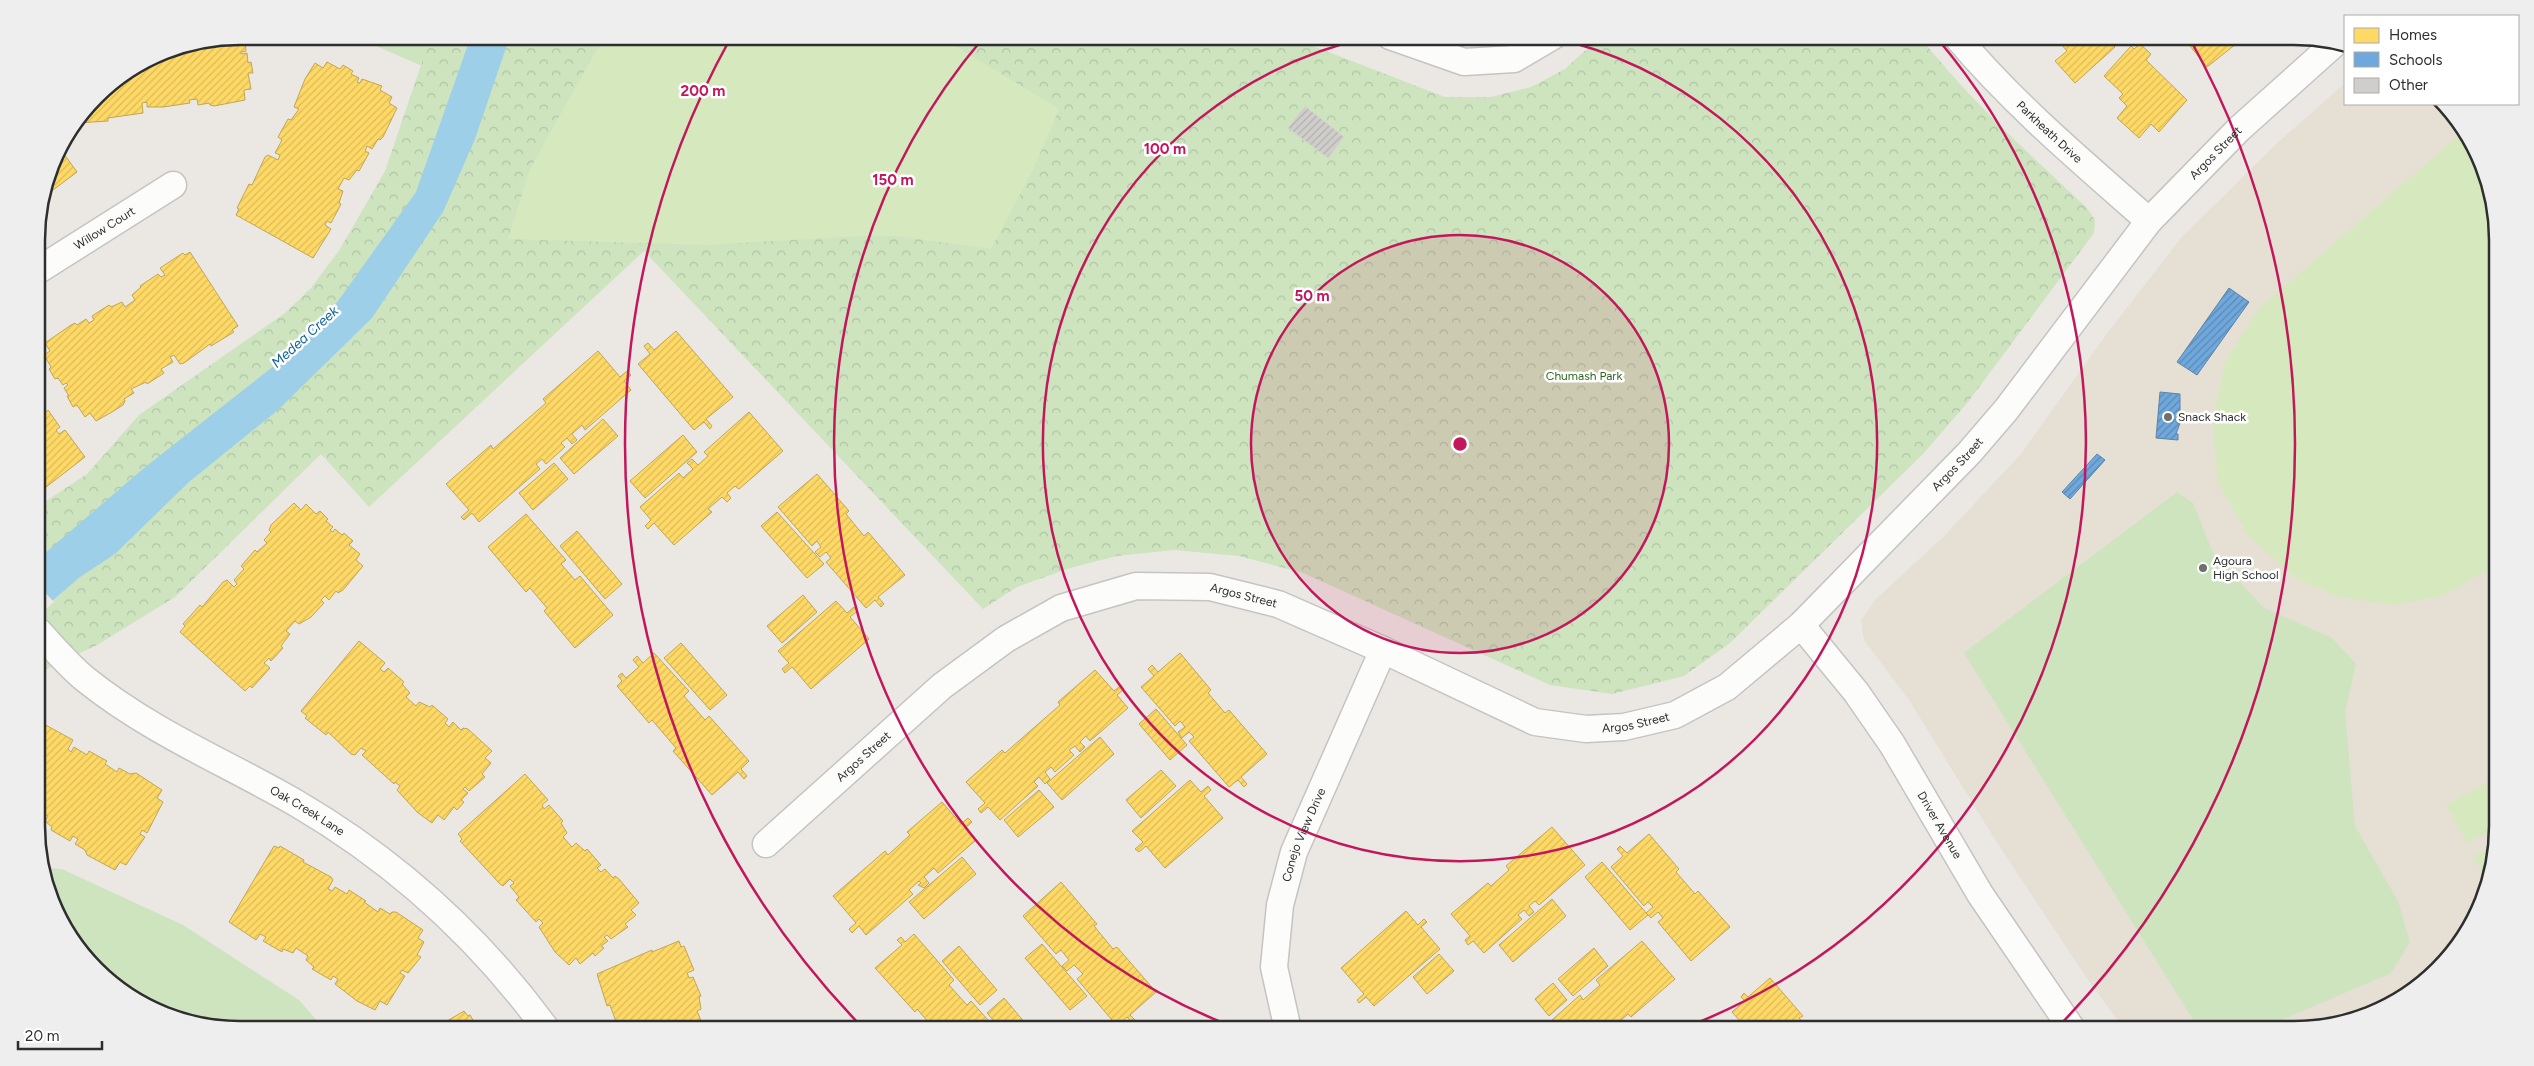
<svg xmlns="http://www.w3.org/2000/svg" width="2534" height="1066" viewBox="0 0 2534 1066" font-family="Figtree,sans-serif">
<defs>
<pattern id="forest-crowns" width="20" height="18" patternUnits="userSpaceOnUse" patternTransform="scale(1.25)"><rect width="20" height="18" fill="#cde4bf"/><path d="M2 6a3 3 0 1 1 6 0M12 15a3 3 0 1 1 6 0" fill="none" stroke="#b0c4a4"/></pattern>
<pattern id="homes-hatch" width="6" height="6" patternUnits="userSpaceOnUse" patternTransform="scale(1.25)"><rect width="6" height="6" fill="#ffd966"/><path d="M-1 1l2-2M0 6l6-6M5 7l2-2" fill="none" stroke="#dbbb59"/></pattern>
<pattern id="schools-hatch" width="6" height="6" patternUnits="userSpaceOnUse" patternTransform="scale(1.25)"><rect width="6" height="6" fill="#6fa8dc"/><path d="M-1 1l2-2M0 6l6-6M5 7l2-2" fill="none" stroke="#5c89b3"/></pattern>
<pattern id="building-hatch" width="6" height="6" patternUnits="userSpaceOnUse" patternTransform="scale(1.25)"><rect width="6" height="6" fill="#d0cecb"/><path d="M-1 1l2-2M0 6l6-6M5 7l2-2" fill="none" stroke="#b3b1af"/></pattern>
</defs>
<rect width="100%" height="100%" fill="#ebe8e4"/>
<path fill="#e5e0d3" d="M2345,83V104H2443L2455,116L2482,162L2496,214L2498,826L2482,904L2455,950L2418,988L2360,1019L2307,1029H2124L2086,977L1994,838L1909,700L1864,640L1861,621L1875,600L1944,536L2020,455L2105,336L2181,238L2275,145Z"/>
<g fill="#cde4bf">
<path d="M353,36H431L422,66Z"/>
<path d="M2177,492L2193,503L2213,553L2264,608L2332,638L2356,664L2345,712L2355,826L2398,901L2410,942L2391,973L2260,1029H2199L1964,653Z"/>
<path d="M42,868L62,869L183,925L299,1000L325,1030H240L162,1014L116,988L79,950L52,904Z"/>
</g>
<path fill="url(#forest-crowns)" d="M431,36H1287L1445,97H1491L1531,87L1565,69L1587,49L1596,36H1919C1969,99 2028,153 2087,208L2095,220L2094,233L1968,402L1923,454L1730,643L1684,676L1612,694L1550,685L1303,573L1239,556L1174,550L1117,556L1070,568L1017,587L983,609L644,251L369,507L321,454L175,597L97,645L38,673L37,507L87,474L139,415L285,313L311,288L340,249L385,171Z"/>
<g fill="#d6e8be">
<path d="M608,36H939L1059,109L1033,170L991,249L896,236H859L706,245L508,239L530,169L593,56Z"/>
<path d="M2464,131L2482,162L2496,214L2497,564L2445,595L2394,605L2339,597L2297,579L2248,536L2217,480L2213,421L2225,362L2258,309Z"/>
<path d="M2498,777V827L2467,843L2446,804Z"/>
<path d="M2494,845L2487,882L2473,856Z"/>
</g>
<path fill="#9dd0e8" d="M471,36H510L475,139L443,212L372,318L278,410L189,482L115,554L80,577L38,613L37,560L144,468L275,365L338,301L416,192Z"/>
<path fill="#ebe8e4" d="M37,584L54,602L38,616Z"/>
<g fill="url(#homes-hatch)" stroke="#c0a655">
<path d="M240,36H247L248,40L245,41L246,51L241,52V54L247,53L248,63L251,62L253,73H248L251,89L244,90L245,100L214,106L210,105L209,103L198,105L197,99L189,100L190,103L163,107H147V102L142,103L143,113L108,118V121L78,123L106,87L162,52Z"/>
<path d="M2054,36H2120L2121,37L2113,44L2115,47L2075,83L2055,61L2067,51Z"/>
<path d="M2182,36H2246L2207,67Z"/>
<path d="M2140,44L2151,54L2146,60L2187,100L2159,132L2151,124L2139,138L2117,118L2127,106L2119,98L2123,94L2104,76L2131,46L2134,49Z"/>
<path d="M327,62L340,69L343,65L353,71L351,74L359,78L357,82L360,83L362,79L382,86L380,90L392,97L389,103L397,108L383,137L380,140L378,139L372,149L367,146L365,151L369,153L359,171L357,170L349,180L344,178L338,189L343,191L339,203L341,204L331,223L327,221L325,225L331,229L313,258L236,215L239,209L237,208L249,184L252,185L265,157L268,155L278,160L280,155L275,153L282,140L278,137L288,119L291,120L299,109L294,107L305,79L315,63L323,68Z"/>
<path d="M59,147L77,172L45,196L57,150Z"/>
<path d="M190,252L238,326L232,330L234,332L211,346L210,344L184,363L180,364L174,355L170,357L173,362L161,369L164,373L147,384L146,382L131,389L134,393L124,399L125,401L123,405L112,412L96,421L90,413L85,417L77,405L73,407L67,396H69L64,388L68,385L66,383L63,385L58,378L55,379L49,369L51,367L44,355L50,351L45,343L71,325L75,323L77,325L86,319L89,323L94,320L92,316L109,305L111,307L122,302L125,307L135,300L132,295L141,287L140,286L158,274L161,277L165,275L160,268L183,253L185,255Z"/>
<path d="M676,331L733,397L706,419L712,426L710,429L704,422L694,430L638,364L650,354L644,346L648,343L654,350Z"/>
<path d="M598,351L620,377L627,371L631,375L624,381L631,390L585,430L582,425L572,434L577,440L572,444L567,438L561,443L565,447L546,464L542,459L536,464L540,469L479,522L472,513L464,520L461,517L469,510L446,484L491,445L493,449L546,403L543,399Z"/>
<path d="M37,404L46,412L48,410L60,427L56,430L59,434L65,430L85,457L37,494Z"/>
<path d="M749,412L783,451L739,489L735,486L727,493L731,498L727,502L722,497L708,509L712,512L674,545L654,523L648,529L645,526L651,520L640,507L679,473L683,478L693,469L687,463L692,459L698,465L708,456L704,452Z"/>
<path d="M603,419L618,436L574,474L560,458Z"/>
<path d="M683,435L697,452L645,498L630,481Z"/>
<path d="M554,463L568,479L533,510L519,493Z"/>
<path d="M817,474L849,511L846,514L864,536L868,532L905,575L878,597L884,604L881,607L875,600L866,608L826,562L831,558L826,552L820,557L815,552L821,547L817,541L812,546L778,507Z"/>
<path d="M294,503L301,510L306,504L316,514L320,511L328,519L326,521L333,527L330,530L333,532L335,529L342,535L344,533L353,541L349,545L360,554L356,560L363,566L343,590L338,593L336,591L329,600L325,596L321,600L324,603L311,617L299,624L295,621L286,631L290,634L281,646L283,648L271,661L269,658L264,663L270,668L252,688L250,686L245,691L180,632L185,626L183,624L200,605L202,607L223,582L227,580L234,587L237,584L234,580L244,569L241,566L255,550L257,552L267,543L264,540L271,532L269,530L271,525Z"/>
<path d="M777,512L824,564L807,578L761,526Z"/>
<path d="M526,514L566,560L561,564L575,580L580,576L613,615L575,648L544,611L547,608L530,588L526,592L488,547Z"/>
<path d="M577,531L622,584L605,599L560,546Z"/>
<path d="M803,595L817,612L782,643L767,626Z"/>
<path d="M836,601L847,613L854,607L857,611L850,617L869,639L811,689L792,667L785,673L782,669L789,663L778,651Z"/>
<path d="M359,641L385,663L380,669L384,672L388,668L404,682L402,684L410,693L406,697L416,706L419,702L430,707L432,705L448,719L445,723L449,727L453,722L461,730L463,728L468,729L492,751L485,758L491,763L482,774L485,777L469,791L465,787L463,789L468,793L461,800L464,802L457,810L454,807L444,820L438,815L432,823L417,812L397,790L400,786L395,782L394,784L362,755L366,751L361,748L355,755L351,754L328,732L326,735L305,718L307,716L301,711Z"/>
<path d="M681,643L727,695L710,710L664,658Z"/>
<path d="M654,653L689,691L684,696L705,720L709,716L749,761L741,769L747,776L744,779L738,772L712,795L673,751L676,748L652,720L649,723L617,686L622,681L618,676L622,673L626,678L639,667L633,660L637,656L643,663Z"/>
<path d="M1180,653L1211,690L1208,693L1225,713L1229,710L1267,754L1241,777L1247,784L1244,787L1238,780L1229,787L1189,741L1194,737L1189,732L1182,738L1178,732L1185,727L1180,721L1175,726L1141,687L1154,676L1148,669L1152,665L1158,672Z"/>
<path d="M1095,670L1114,691L1121,685L1124,689L1117,695L1128,708L1090,741L1086,736L1080,742L1085,747L1080,752L1075,746L1069,750L1074,755L1055,772L1051,767L1045,772L1050,779L1045,784L1039,777L1034,782L1038,786L1000,820L988,807L981,813L978,809L985,803L966,782L1002,750L1005,753L1060,705L1058,702Z"/>
<path d="M1156,709L1187,745L1170,760L1139,724Z"/>
<path d="M38,717L43,720L42,723L73,740L68,749L71,752L74,747L87,755L89,751L107,761L105,764L117,772L119,768L130,774L136,773L162,790L157,798L163,802L147,833L142,830L140,834L145,837L126,865L120,862L115,870L87,855L85,850L75,844L78,839L73,836L70,841L51,830L52,827L45,821L48,816L38,810Z"/>
<path d="M1100,737L1114,754L1062,800L1047,783Z"/>
<path d="M1161,770L1176,786L1141,818L1126,800Z"/>
<path d="M525,774L548,800L542,805L544,809L549,805L563,821L561,823L567,833L563,837L572,847L576,843L585,851L587,849L601,865L597,868L601,872L605,869L613,878L615,876L619,879L639,903L631,910L636,915L625,924L628,927L611,939L607,935L604,937L608,941L601,946L604,948L595,956L593,953L580,964L576,958L569,965L555,952L539,927L543,923L539,919L536,922L516,900L519,897L510,886L514,883L510,879L503,886L500,884L460,841L462,839L458,834Z"/>
<path d="M1190,780L1201,792L1208,786L1211,790L1204,796L1223,818L1165,868L1146,846L1139,852L1135,849L1143,842L1132,831Z"/>
<path d="M1039,790L1054,807L1018,837L1004,820Z"/>
<path d="M942,802L961,824L968,818L972,822L965,828L976,840L938,873L934,868L924,877L929,883L924,888L918,885L921,883L919,881L909,890L913,894L866,935L859,926L852,933L849,929L856,923L833,896L885,851L888,855L910,835L907,832Z"/>
<path d="M1552,827L1585,865L1539,905L1535,901L1529,906L1534,912L1529,916L1524,910L1518,915L1522,919L1484,953L1473,941L1468,945L1465,940L1470,936L1451,914L1488,883L1491,886L1509,870L1506,866Z"/>
<path d="M1649,834L1679,869L1676,872L1695,894L1698,891L1730,927L1691,961L1658,922L1663,918L1658,912L1651,918L1646,913L1653,907L1648,902L1644,906L1611,867L1623,856L1617,849L1620,846L1627,853Z"/>
<path d="M274,846L279,848L280,846L304,860L303,862L331,877L333,880L328,889L332,891L335,887L347,894L349,890L366,901L364,902L378,912L380,908L390,914L392,912H396L423,930L418,938L424,942L417,955L421,957L408,973L402,970L400,973L405,976L387,1005L380,1001L375,1010L357,1001L335,984L338,979L333,976L331,980L312,969L314,967L306,960L308,956L296,948L293,953L283,949L282,952L263,941L266,937L260,934L256,940L229,922Z"/>
<path d="M962,857L976,874L924,919L909,902Z"/>
<path d="M1602,862L1648,915L1630,930L1585,877Z"/>
<path d="M1061,882L1097,924L1094,926L1113,949L1117,947L1156,992L1130,1015L1136,1021L1133,1024L1127,1017L1117,1026L1077,979L1083,974L1074,965L1067,971L1062,966L1069,960L1061,950L1056,954L1023,916Z"/>
<path d="M1552,899L1566,916L1513,962L1499,945Z"/>
<path d="M1406,911L1418,925L1424,919L1427,922L1421,927L1440,949L1374,1006L1366,997L1359,1003L1357,1000L1364,994L1341,968Z"/>
<path d="M914,934L954,980L949,985L967,1005L971,1001L988,1020L983,1024L988,1030H935L917,1009L915,1012L875,968L902,945L897,940L901,937L905,942Z"/>
<path d="M679,941L681,947L684,946L694,970L687,973L689,978L693,977L701,996L699,997L701,1009L697,1011L702,1023L706,1021L712,1030H619L610,1005L607,1006L597,974L652,950V952Z"/>
<path d="M1642,941L1675,979L1631,1017L1628,1014L1611,1029H1542L1580,995L1583,1000L1600,985L1596,980Z"/>
<path d="M1042,944L1087,996L1070,1010L1025,958Z"/>
<path d="M959,946L997,990L980,1005L942,961Z"/>
<path d="M1594,948L1608,966L1573,996L1558,979Z"/>
<path d="M1439,954L1454,971L1427,994L1413,977Z"/>
<path d="M1770,978L1803,1016L1799,1018L1809,1029H1747L1732,1012L1745,1001L1741,997L1744,993L1748,997Z"/>
<path d="M1553,983L1567,1000L1549,1016L1535,999Z"/>
<path d="M1004,998L1031,1030H1002L987,1013Z"/>
<path d="M464,1011L468,1016L470,1015L479,1030H432Z"/>
<path d="M1716,1021L1724,1029H1706Z"/>
</g>
<g fill="url(#schools-hatch)" stroke="#5c83a8">
<path d="M2229,288L2249,302L2197,375L2177,362Z"/>
<path d="M2160,392L2180,394V411H2178L2177,423H2180L2176,434H2178V440L2156,438Z"/>
<path d="M2097,454L2105,460L2070,499L2062,492Z"/>
</g>
<path fill="url(#building-hatch)" stroke="#d6d4d0" d="M1305,106L1344,137L1328,158L1288,128Z"/>
<g fill="none" stroke-linecap="round" stroke-linejoin="round">
<defs>
<g id="minor">
<path d="M1390,36L1464,62L1514,59L1553,36"/>
<path id="s1" d="M1956,36C2014,105 2082,162 2149,221"/>
<path id="s2" d="M37,271L173,185"/>
<path id="s3" d="M1801,625L1856,692L1892,744L1980,894L2072,1029"/>
<path id="s4" d="M38,631C53,647 68,665 85,679C151,732 225,762 296,803C395,861 480,938 547,1030"/>
<path id="s5" d="M766,844L942,686L1006,639L1061,608L1136,586L1210,587L1278,604L1383,650L1535,722L1586,729L1624,727L1675,715L1727,687L1801,625L1969,453L2006,410L2149,221L2239,129L2334,44"/>
<path id="s6" d="M1288,1030L1274,967L1280,905L1294,852L1383,650"/>
</g>
</defs>
<use href="#minor" stroke="#c5c4c4" stroke-width="29"/>
<use href="#minor" stroke="#fcfcfb" stroke-width="26"/>
</g>
<circle cx="1460" cy="444" r="209" fill="#c2185b" fill-opacity=".12"/>
<g fill="none" stroke="#c2185b" stroke-width="2.5">
<circle cx="1460" cy="444" r="209"/>
<path d="M1550 37A417 417 0 1 1 1370 37"/>
<path d="M1236 1028A626 626 0 0 1 984 37M1936 37A626 626 0 0 1 1684 1028"/>
<path d="M864 1029A835 835 0 0 1 730 39M2190 39A835 835 0 0 1 2056 1029"/>
</g>
<g fill="#706f6e" stroke="#fff" stroke-width="2">
<circle cx="2168" cy="417" r="5"/>
<circle cx="2203" cy="568" r="5"/>
</g>
<g text-anchor="middle" dominant-baseline="central" stroke-width="5" stroke-linejoin="round" paint-order="stroke">
<g font-size="12" fill="#2e2e2e" stroke="#fff">
<text stroke="none"><textPath href="#s1" startOffset="134">Parkheath Drive</textPath></text>
<text stroke="none"><textPath href="#s5" startOffset="1811">Argos Street</textPath></text>
<text stroke="none"><textPath href="#s2" startOffset="80">Willow Court</textPath></text>
<text stroke="none"><textPath href="#s5" startOffset="1406">Argos Street</textPath></text>
<text stroke="none"><textPath href="#s5" startOffset="566">Argos Street</textPath></text>
<text stroke="none"><textPath href="#s5" startOffset="986">Argos Street</textPath></text>
<text stroke="none"><textPath href="#s5" startOffset="131">Argos Street</textPath></text>
<text stroke="none"><textPath href="#s4" startOffset="326">Oak Creek Lane</textPath></text>
<text stroke="none"><textPath href="#s3" startOffset="244">Driver Avenue</textPath></text>
<text stroke="none"><textPath href="#s6" startOffset="201">Conejo View Drive</textPath></text>
</g>
<g font-size="12" fill="#2b691f" stroke="#fff">
<text x="1584" y="376">Chumash Park</text>
</g>
<g font-size="12" fill="#2e2e2e" stroke="#fff" text-anchor="start">
<text x="2178" y="417">Snack Shack</text>
<text x="2213" y="561">Agoura<tspan x="2213" dy="14">High School</tspan></text>
</g>
<g font-size="14" font-style="italic" fill="#14669b" stroke="#fff">
<text transform="translate(305 337) rotate(-42)">Medea Creek</text>
</g>
</g>
<path d="M0 0H2534V1066H0ZM240 45H2294A195 195 0 0 1 2489 240V826A195 195 0 0 1 2294 1021H240A195 195 0 0 1 45 826V240A195 195 0 0 1 240 45Z" fill="#eee" fill-rule="evenodd"/>
<path fill="none" stroke="#2e2e2e" stroke-width="2.5" d="M240 45H2294A195 195 0 0 1 2489 240V826A195 195 0 0 1 2294 1021H240A195 195 0 0 1 45 826V240A195 195 0 0 1 240 45Z"/>
<circle cx="1460" cy="444" r="8" fill="#c2185b" stroke="#fff" stroke-width="2.5"/>
<g font-size="15" text-anchor="middle" font-weight="bold" fill="#c2185b" stroke="#fff" stroke-width="5" stroke-linejoin="round" paint-order="stroke">
<text x="703" y="96">200 m</text>
<text x="1165" y="154">100 m</text>
<text x="893" y="185">150 m</text>
<text x="1312" y="301">50 m</text>
</g>
<rect x="2344" y="15" width="175" height="90" fill="#ffffff" stroke="#ababab"/>
<rect x="2354" y="28" width="25" height="15" fill="#ffd966" stroke="#ababab"/>
<text x="2389" y="40" font-size="15" fill="#2e2e2e">Homes</text>
<rect x="2354" y="52" width="25" height="15" fill="#6fa8dc" stroke="#ababab"/>
<text x="2389" y="65" font-size="15" fill="#2e2e2e">Schools</text>
<rect x="2354" y="78" width="25" height="15" fill="#d0cecb" stroke="#ababab"/>
<text x="2389" y="90" font-size="15" fill="#2e2e2e">Other</text>
<path d="M18 1041v8h84v-8" fill="none" stroke="#2e2e2e" stroke-width="2.5"/>
<text x="25" y="1041" font-size="15" fill="#2e2e2e" stroke="#ffffff" stroke-width="4" paint-order="stroke">20 m</text>
</svg>
